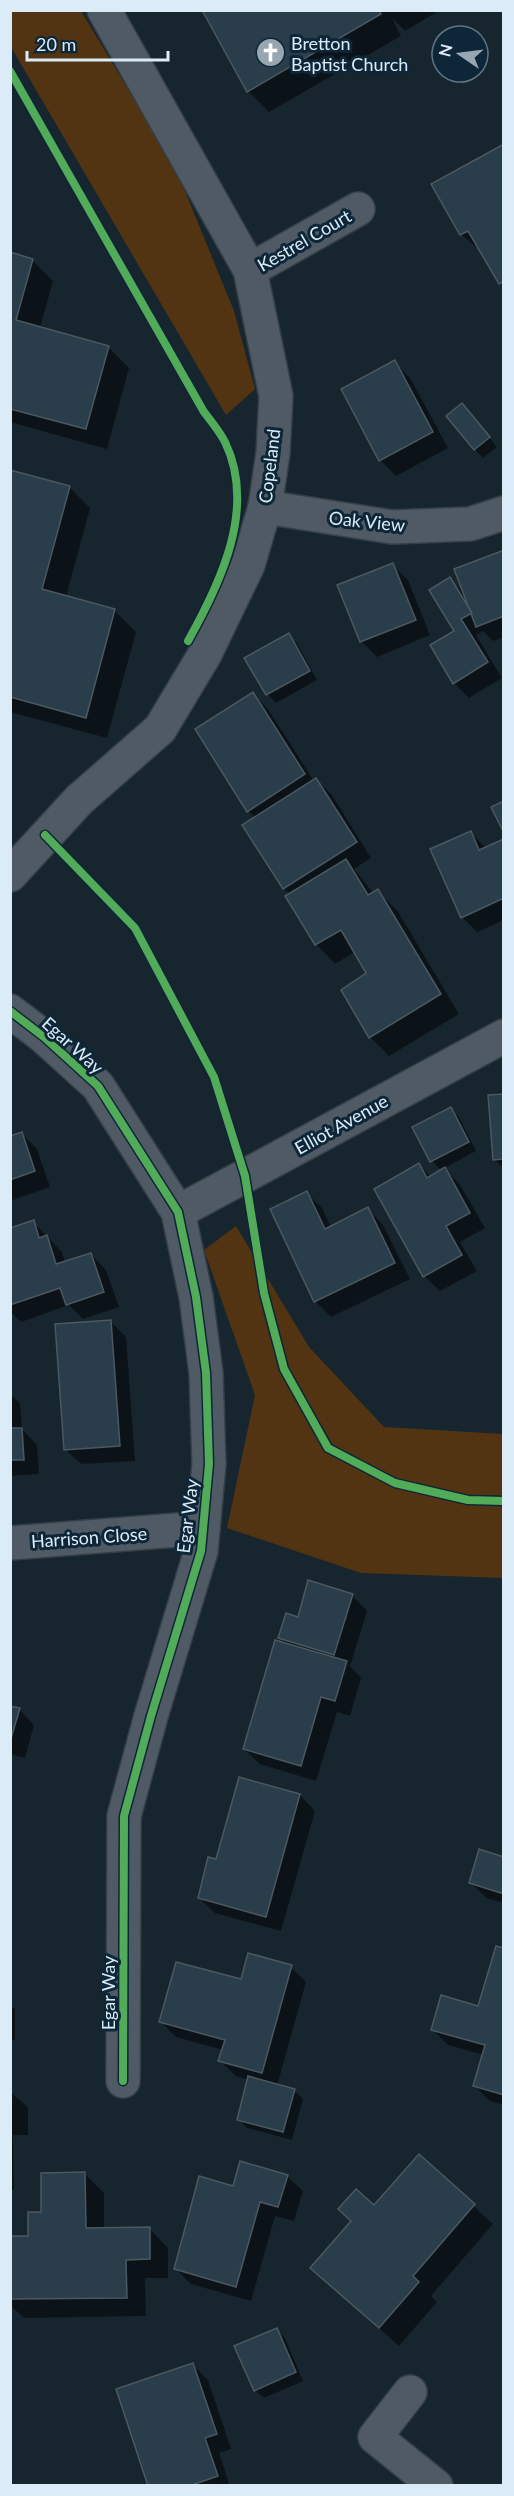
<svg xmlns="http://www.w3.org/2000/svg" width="514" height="2496" viewBox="0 0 514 2496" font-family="Lato,sans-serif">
<rect width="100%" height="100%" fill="#17252e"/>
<g fill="#523413">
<path d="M10,11H81L176,169L234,311L255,389L226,415L11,47Z"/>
<path d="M236,1226L309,1347L384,1427L503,1434V1578L361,1573L227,1528L255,1395L204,1250Z"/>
</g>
<g fill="#0007">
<path d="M203,10H440L405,31L392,18L401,36L269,112L248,91Z"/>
<path d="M504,146V287L484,254L461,234Z"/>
<path d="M10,254L32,260L53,281L40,328L108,347L129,368L107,449L10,422Z"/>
<path d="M394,362L410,378L448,448L396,476L380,460Z"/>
<path d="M471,414L497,447L483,458L475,449Z"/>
<path d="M10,472L69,487L90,508L66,597L115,611L136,632L107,738L10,712Z"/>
<path d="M504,552V637L493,641L483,631L476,635L502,678L469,698L454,683L456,631L450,579L465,594Z"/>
<path d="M392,565L408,580L430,635L377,657L361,641Z"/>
<path d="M288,635L297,643L317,680L276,703L267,694Z"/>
<path d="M253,694L268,709L314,781L316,780L332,795L371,858L354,869L374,894L377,891L397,910L459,1014L389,1056L370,1037L369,974L355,952L335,964L316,944L287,897L291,895L284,888L256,818L248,811Z"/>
<path d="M471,833L486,848L504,840V920L477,932L462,917Z"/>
<path d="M504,1096V1169L494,1159Z"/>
<path d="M450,1109L459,1117L476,1151L444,1168L460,1185L485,1228L460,1242L477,1271L440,1291L424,1276L419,1165L431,1177L442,1171L432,1161L414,1128Z"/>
<path d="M21,1133L37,1149L50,1187L10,1201V1137Z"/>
<path d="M306,1193L322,1208L331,1227L368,1209L383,1225L410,1279L331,1317L316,1302L272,1210Z"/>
<path d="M33,1222L62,1252L65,1263L91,1254L106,1270L119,1307L83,1319L69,1305L21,1322L10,1311V1226L11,1229Z"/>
<path d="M110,1321L126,1337L135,1461L81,1464L65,1449Z"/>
<path d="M10,1394L20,1403L22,1429L37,1445L39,1474L10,1476Z"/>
<path d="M352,1595L367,1611L350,1666L361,1678L350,1716L337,1712L316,1781L260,1764L244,1749L287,1645L280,1637L299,1619Z"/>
<path d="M10,1707L19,1709L34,1725L25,1758L10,1754Z"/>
<path d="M300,1795L315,1811L281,1931L215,1913L199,1898L217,1861Z"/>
<path d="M504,1859V1903L486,1898L470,1882Z"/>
<path d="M504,1949V2105L490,2101L475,2086L484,2055L448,2045L433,2030L479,2008Z"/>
<path d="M291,1967L306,1982L277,2086L294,2090L303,2099L292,2140L247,2128L239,2120L249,2080L236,2076L220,2061L223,2050L176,2037L161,2022L242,1981Z"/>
<path d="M10,2005L15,2009V2040H10Z"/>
<path d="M10,2092L28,2107V2135H13L14,2190H10Z"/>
<path d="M419,2157L493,2224L431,2296L437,2302L399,2346L312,2268L375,2207Z"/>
<path d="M85,2174L104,2193V2229L149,2228L168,2248V2278H145L146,2316L24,2318L10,2305V2238H30L43,2214Z"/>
<path d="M287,2176L303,2191L294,2221L275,2216L251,2301L191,2284L176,2269L234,2187Z"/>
<path d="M276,2330L285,2338L303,2381L264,2398L255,2390Z"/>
<path d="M193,2365L208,2380L231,2449L219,2453L230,2486H150Z"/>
</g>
<g fill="#293d4a" stroke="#4c5860" stroke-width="1.5">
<path d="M202,10H379L381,14L247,92Z"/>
<path d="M504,144V281L499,284L468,231L460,235L431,184Z"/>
<path d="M10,252L33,259L16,320L109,346L86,429L10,409Z"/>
<path d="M395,360L433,432L379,461L341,389Z"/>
<path d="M462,403L490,437L474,450L446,416Z"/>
<path d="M10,470L70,486L42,589L115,609L86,718L10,697Z"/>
<path d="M504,550V616L476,627L454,569Z"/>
<path d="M393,563L416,620L360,642L337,585Z"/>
<path d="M450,577L472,613L461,619L488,662L453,684L430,645L454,631L429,590Z"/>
<path d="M289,633L310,671L266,695L244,658Z"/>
<path d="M253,692L305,774L247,812L195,729Z"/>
<path d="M316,778L357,842L283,889L242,825Z"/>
<path d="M504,801V833L491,807Z"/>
<path d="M471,831L479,850L504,839V898L461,918L430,849Z"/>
<path d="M346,859L368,895L378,889L441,994L369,1038L341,990L366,973L341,930L315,945L285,896Z"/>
<path d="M504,1094V1159L493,1160L488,1095Z"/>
<path d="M451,1107L469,1142L430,1162L412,1127Z"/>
<path d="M22,1132L35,1171L10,1180V1136Z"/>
<path d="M419,1163L427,1178L445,1167L470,1213L446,1226L462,1255L423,1277L374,1189Z"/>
<path d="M307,1191L325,1229L368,1207L395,1263L314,1302L270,1209Z"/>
<path d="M34,1220L39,1238L47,1235L56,1264L91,1253L104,1292L66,1305L60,1288L10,1305V1228Z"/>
<path d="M111,1320L120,1446L64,1450L55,1324Z"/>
<path d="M10,1428H22L24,1460H10Z"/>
<path d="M308,1580L353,1594L334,1655L278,1638L286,1613L298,1617Z"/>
<path d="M275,1640L347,1661L335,1701L321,1697L301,1766L243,1749Z"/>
<path d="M10,1706L20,1708L10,1742Z"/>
<path d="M239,1777L300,1794L266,1917L198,1898L208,1857L216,1859Z"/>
<path d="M479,1849L504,1857V1894L469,1883Z"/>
<path d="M496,1946L504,1948V2095L473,2086L485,2045L431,2030L441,1995L478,2006Z"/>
<path d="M248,1953L292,1965L262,2073L218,2061L225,2040L159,2022L176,1962L241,1979Z"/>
<path d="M248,2076L295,2089L283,2132L237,2120Z"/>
<path d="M419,2154L475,2204L413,2276L419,2282L379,2328L310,2268L351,2221L338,2209L356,2189L374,2205Z"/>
<path d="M240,2161L288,2175L278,2207L260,2202L236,2287L174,2269L199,2176L233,2186Z"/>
<path d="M85,2172L86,2228L150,2227V2259L126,2260L127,2298L10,2299V2236H28V2212H41V2173Z"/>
<path d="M277,2328L296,2372L254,2391L234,2346Z"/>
<path d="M193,2363L217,2434L205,2438L218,2476L189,2486H148L116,2389Z"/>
</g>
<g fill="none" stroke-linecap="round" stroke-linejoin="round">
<defs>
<g id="minor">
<path d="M250,270L358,209"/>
<path d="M265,507L392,527L470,524L504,513"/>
<path d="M10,875L79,800L160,729L205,654L248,565L265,507L273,453L276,396L250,270L104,10"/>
<path d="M10,1011L44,1037L98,1086L178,1212L196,1297L206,1373L209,1464L201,1551L151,1716L124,1816L123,2081"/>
<path d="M178,1212L504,1036"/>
<path d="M10,1543L203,1528"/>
<path d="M410,2392L375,2437L436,2486"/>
</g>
</defs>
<use href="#minor" stroke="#353f47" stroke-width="36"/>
<use href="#minor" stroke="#505a64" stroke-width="33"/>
<defs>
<g id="cycleway">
<path d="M10,71L204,412C211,421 220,432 225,442C257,508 220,584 188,641"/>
<path d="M45,835L135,928L214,1077L245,1176L264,1293L284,1369L328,1448L395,1483L468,1500L504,1501"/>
<path d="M10,1011L44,1037L98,1086L178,1212L196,1297L206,1373L209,1464L201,1551L151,1716L124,1816L123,2081"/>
</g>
</defs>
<use href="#cycleway" stroke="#0d2638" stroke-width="11"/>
<use href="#cycleway" stroke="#51ab58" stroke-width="8"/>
</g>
<defs>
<symbol id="church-disc" viewBox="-11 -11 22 22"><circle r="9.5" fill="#97a6b1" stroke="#0d2638"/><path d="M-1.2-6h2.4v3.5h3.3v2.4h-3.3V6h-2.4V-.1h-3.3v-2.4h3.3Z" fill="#fff"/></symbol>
</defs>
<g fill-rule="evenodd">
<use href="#church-disc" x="254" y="36" width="33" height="33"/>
</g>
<g text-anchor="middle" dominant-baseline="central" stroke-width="6" stroke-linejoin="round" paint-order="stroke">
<g font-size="18" fill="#dcebf8" stroke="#0d2638" text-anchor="start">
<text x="291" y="43">Bretton<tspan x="291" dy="21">Baptist Church</tspan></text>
</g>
<g font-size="18" fill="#dcebf8" stroke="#0d2638">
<text transform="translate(304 240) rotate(-30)">Kestrel Court</text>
<text transform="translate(269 466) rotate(-83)">Copeland</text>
<text transform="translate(367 521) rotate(6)">Oak View</text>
<text transform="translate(73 1045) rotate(42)">Egar Way</text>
<text transform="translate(341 1124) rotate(-29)">Elliot Avenue</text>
<text transform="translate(187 1516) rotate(-83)">Egar Way</text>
<text transform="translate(89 1537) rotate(-4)">Harrison Close</text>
<text transform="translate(108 1993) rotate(-90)">Egar Way</text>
</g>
</g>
<rect width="514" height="2496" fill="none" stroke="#dcebf8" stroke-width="24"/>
<g transform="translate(460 54) rotate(284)"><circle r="28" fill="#0d2638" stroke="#607585" stroke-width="1.5"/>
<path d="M0-4.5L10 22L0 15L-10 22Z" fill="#97a6b1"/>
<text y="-9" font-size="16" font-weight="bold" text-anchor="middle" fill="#dcebf8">N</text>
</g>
<path d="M27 51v9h141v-9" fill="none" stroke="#dcebf8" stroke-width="3"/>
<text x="36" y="51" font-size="18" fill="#dcebf8" stroke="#0d2638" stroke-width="4.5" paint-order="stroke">20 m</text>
</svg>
